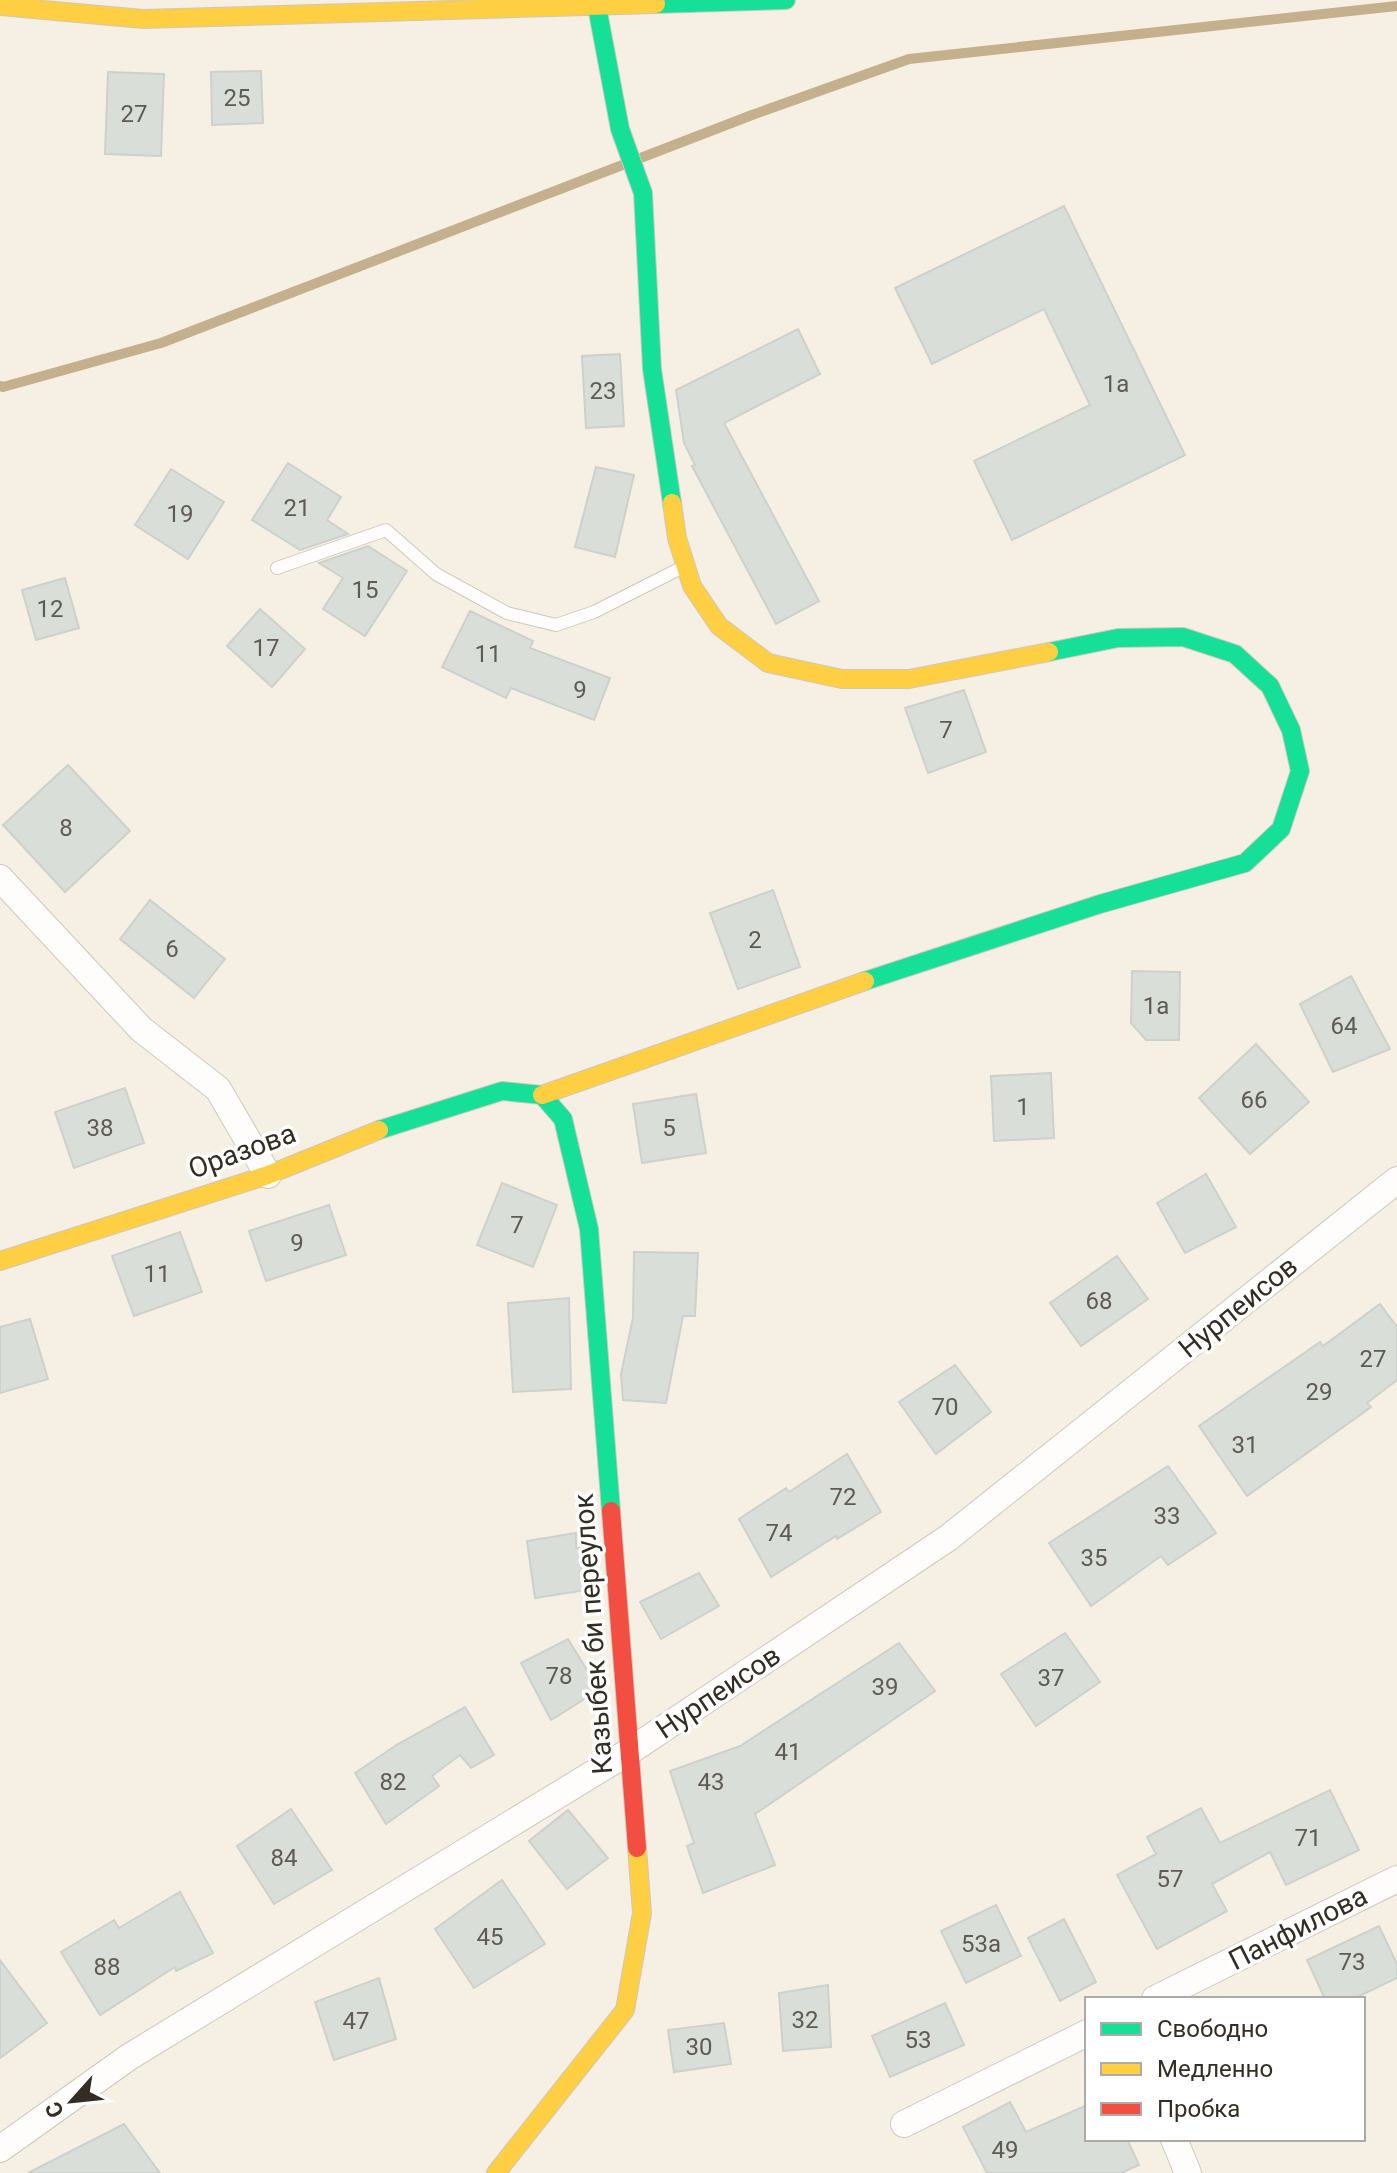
<svg xmlns="http://www.w3.org/2000/svg" width="1397" height="2173" viewBox="0 0 1397 2173" font-family="Roboto,sans-serif">
<rect width="100%" height="100%" fill="#f6f0e4"/>
<g fill="none" stroke-linecap="round" stroke-linejoin="round">
<path stroke="#c4b08c" stroke-width="10" d="M0,386L3,387L161,343L752,115L909,59L1397,6"/>
</g>
<g fill="#daded9" stroke="#ccd1cc" stroke-width="2">
<path d="M261,71L263,123L212,125L211,72Z"/>
<path d="M108,72L164,74L161,156L105,154Z"/>
<path d="M1064,206L1185,455L1012,540L974,461L1090,405L1044,309L932,364L895,288Z"/>
<path d="M798,329L820,374L724,423L819,601L776,624L692,466L695,465L684,443L676,390Z"/>
<path d="M620,354L624,426L586,428L582,356Z"/>
<path d="M288,463L341,497L327,520L348,534L300,550L252,520Z"/>
<path d="M596,467L634,475L615,557L575,547Z"/>
<path d="M171,469L224,502L188,559L135,525Z"/>
<path d="M368,546L407,571L365,636L323,609L343,578L319,563Z"/>
<path d="M65,578L79,628L36,640L22,590Z"/>
<path d="M260,609L305,649L272,687L227,646Z"/>
<path d="M470,611L533,641L530,648L610,678L594,720L511,688L506,698L442,667Z"/>
<path d="M964,690L986,752L928,773L905,708Z"/>
<path d="M68,765L130,831L65,892L3,825Z"/>
<path d="M773,890L800,967L738,989L710,913Z"/>
<path d="M150,900L225,959L194,998L120,939Z"/>
<path d="M1132,971L1180,972L1179,1040H1146L1131,1023Z"/>
<path d="M1351,976L1390,1049L1333,1072L1300,1004Z"/>
<path d="M1256,1044L1309,1102L1250,1154L1199,1098Z"/>
<path d="M1051,1073L1054,1138L994,1141L991,1076Z"/>
<path d="M125,1088L144,1143L74,1168L55,1112Z"/>
<path d="M696,1094L706,1153L642,1163L633,1104Z"/>
<path d="M1206,1174L1236,1227L1185,1253L1157,1203Z"/>
<path d="M502,1183L557,1205L533,1267L477,1245Z"/>
<path d="M329,1205L346,1255L266,1281L249,1231Z"/>
<path d="M180,1232L202,1292L134,1316L112,1256Z"/>
<path d="M634,1252L698,1253L695,1316H683L666,1403L623,1400L621,1374L633,1318Z"/>
<path d="M1117,1256L1148,1299L1081,1346L1050,1303Z"/>
<path d="M569,1298L571,1389L513,1392L508,1303Z"/>
<path d="M1380,1304L1397,1327V1380L1367,1403L1371,1407L1247,1496L1199,1426L1320,1342L1323,1346Z"/>
<path d="M30,1319L48,1379L0,1393V1327Z"/>
<path d="M955,1365L991,1412L936,1454L899,1402Z"/>
<path d="M847,1454L881,1512L837,1539L836,1536L771,1577L739,1519L786,1488L789,1492Z"/>
<path d="M1168,1466L1216,1533L1168,1565L1161,1556L1091,1606L1049,1543Z"/>
<path d="M576,1533V1548H579L586,1590L535,1598L527,1541Z"/>
<path d="M699,1573L719,1606L661,1639L640,1602Z"/>
<path d="M1065,1633L1100,1682L1036,1726L1001,1674Z"/>
<path d="M568,1639L599,1690L551,1720L521,1663Z"/>
<path d="M899,1643L935,1691L755,1814L775,1865L703,1893L687,1846L694,1843L670,1771L740,1746Z"/>
<path d="M465,1707L494,1755L471,1768L460,1755L432,1776L439,1786L386,1824L355,1773L398,1744Z"/>
<path d="M1330,1790L1359,1850L1286,1885L1270,1852L1212,1884L1227,1911L1157,1949L1117,1875L1156,1854L1147,1837L1201,1808L1220,1843Z"/>
<path d="M291,1809L332,1870L274,1904L237,1846Z"/>
<path d="M568,1810L608,1858L567,1889L529,1841Z"/>
<path d="M502,1880L545,1944L474,1988L435,1929Z"/>
<path d="M180,1892L213,1953L176,1971L175,1967L100,2015L61,1952L114,1920L119,1928Z"/>
<path d="M996,1905L1021,1956L966,1983L941,1931Z"/>
<path d="M1064,1919L1096,1982L1060,2001L1028,1938Z"/>
<path d="M1379,1926L1397,1964V1978L1353,1999H1325L1307,1960Z"/>
<path d="M0,1960L47,2023L0,2058Z"/>
<path d="M379,1978L396,2039L334,2060L315,2002Z"/>
<path d="M828,1985L831,2047L783,2051L779,1993Z"/>
<path d="M945,2003L964,2045L890,2077L872,2036Z"/>
<path d="M724,2023L731,2064L674,2072L668,2030Z"/>
<path d="M1010,2102L1026,2132L1087,2105V2139H1127L1139,2165L1121,2173H987L963,2127Z"/>
<path d="M124,2124L160,2173H28Z"/>
</g>
<g fill="none" stroke-linecap="round" stroke-linejoin="round">
<defs>
<path id="lane" d="M277,568L386,530L436,574L507,613L556,625L594,612L683,567"/>
<g id="street">
<path d="M0,878L141,1029L218,1089L268,1175"/>
<path d="M1155,1999L1397,1879"/>
<path d="M904,2124L1087,2033"/>
<path d="M1174,2139L1188,2173"/>
<path d="M0,2149L129,2057L630,1751L948,1538L1397,1180"/>
</g>
<g id="fast">
<path d="M656,4L786,0"/>
<path d="M597,7L620,129L643,193L652,369L672,503"/>
<path d="M865,981L1100,904L1245,863L1281,829L1300,771L1291,730L1270,686L1235,654L1183,637L1118,638L1049,652"/>
<path d="M379,1130L502,1091L542,1095L563,1119L589,1229L611,1511"/>
</g>
<g id="slow">
<path d="M0,6L143,19L656,4"/>
<path d="M672,503L677,538L692,586L719,626L768,663L842,679H909L1049,652"/>
<path d="M542,1095L865,981"/>
<path d="M0,1261L268,1175L379,1130"/>
<path d="M496,2173L625,2010L642,1913L637,1848"/>
</g>
<path id="jam" d="M611,1511L637,1848"/>
</defs>
<use href="#lane" stroke="#cec8be" stroke-width="14"/>
<use href="#street" stroke="#cec8be" stroke-width="28"/>
<use href="#fast" stroke="#cec8be" stroke-width="20"/>
<use href="#slow" stroke="#cec8be" stroke-width="20"/>
<use href="#jam" stroke="#cec8be" stroke-width="20"/>
<use href="#lane" stroke="#fefdfb" stroke-width="12"/>
<use href="#street" stroke="#fefdfb" stroke-width="26"/>
<use href="#fast" stroke="#16e098" stroke-width="18"/>
<use href="#slow" stroke="#ffcf43" stroke-width="18"/>
<use href="#jam" stroke="#f24e42" stroke-width="18"/>
</g>
<g text-anchor="middle" dominant-baseline="central" stroke-width="7" stroke-linejoin="round" paint-order="stroke">
<g font-size="24" fill="#5e5b52">
<text x="237" y="98">25</text>
<text x="134" y="114">27</text>
<text x="1116" y="384">1а</text>
<text x="603" y="391">23</text>
<text x="297" y="508">21</text>
<text x="180" y="514">19</text>
<text x="365" y="590">15</text>
<text x="50" y="609">12</text>
<text x="266" y="648">17</text>
<text x="488" y="654">11</text>
<text x="580" y="690">9</text>
<text x="946" y="730">7</text>
<text x="66" y="828">8</text>
<text x="755" y="940">2</text>
<text x="172" y="949">6</text>
<text x="1156" y="1006">1а</text>
<text x="1344" y="1026">64</text>
<text x="1254" y="1100">66</text>
<text x="1023" y="1107">1</text>
<text x="100" y="1128">38</text>
<text x="669" y="1128">5</text>
<text x="517" y="1225">7</text>
<text x="297" y="1243">9</text>
<text x="157" y="1274">11</text>
<text x="1099" y="1301">68</text>
<text x="1373" y="1359">27</text>
<text x="1319" y="1392">29</text>
<text x="945" y="1407">70</text>
<text x="1245" y="1445">31</text>
<text x="843" y="1497">72</text>
<text x="1167" y="1516">33</text>
<text x="779" y="1533">74</text>
<text x="1094" y="1558">35</text>
<text x="559" y="1676">78</text>
<text x="1051" y="1678">37</text>
<text x="885" y="1687">39</text>
<text x="788" y="1752">41</text>
<text x="393" y="1782">82</text>
<text x="711" y="1782">43</text>
<text x="1308" y="1838">71</text>
<text x="284" y="1858">84</text>
<text x="1170" y="1879">57</text>
<text x="490" y="1937">45</text>
<text x="981" y="1944">53а</text>
<text x="1352" y="1962">73</text>
<text x="107" y="1967">88</text>
<text x="805" y="2020">32</text>
<text x="356" y="2021">47</text>
<text x="918" y="2040">53</text>
<text x="699" y="2047">30</text>
<text x="1005" y="2150">49</text>
</g>
<g font-size="28" fill="#332d23" stroke="#fff">
<text transform="translate(242 1151) rotate(-20)">Оразова</text>
<text transform="translate(1238 1307) rotate(-39)">Нурпеисов</text>
<text transform="translate(593 1634) rotate(-94)">Казыбек би переулок</text>
<text transform="translate(718 1692) rotate(-34)">Нурпеисов</text>
<text transform="translate(1298 1928) rotate(-27)">Панфилова</text>
</g>
</g>
<rect x="1085" y="1997" width="280" height="144" fill="#ffffff" stroke="#adaba7" stroke-width="2"/>
<rect x="1101" y="2023" width="40" height="12" fill="#16e098" stroke="#adaba7" stroke-width="2"/>
<text x="1157" y="2037" font-size="24" fill="#332d23">Свободно</text>
<rect x="1101" y="2063" width="40" height="12" fill="#ffcf43" stroke="#adaba7" stroke-width="2"/>
<text x="1157" y="2077" font-size="24" fill="#332d23">Медленно</text>
<rect x="1101" y="2103" width="40" height="12" fill="#f24e42" stroke="#adaba7" stroke-width="2"/>
<text x="1157" y="2117" font-size="24" fill="#332d23">Пробка</text>
<g transform="translate(72 2101) rotate(243)" stroke="#ffffff" stroke-width="6" paint-order="stroke">
<path d="M0-6L14 30L0 20L-14 30Z" fill="#332d23"/>
<text y="-12" font-size="22" font-weight="bold" text-anchor="middle" fill="#332d23">С</text>
</g>
</svg>
